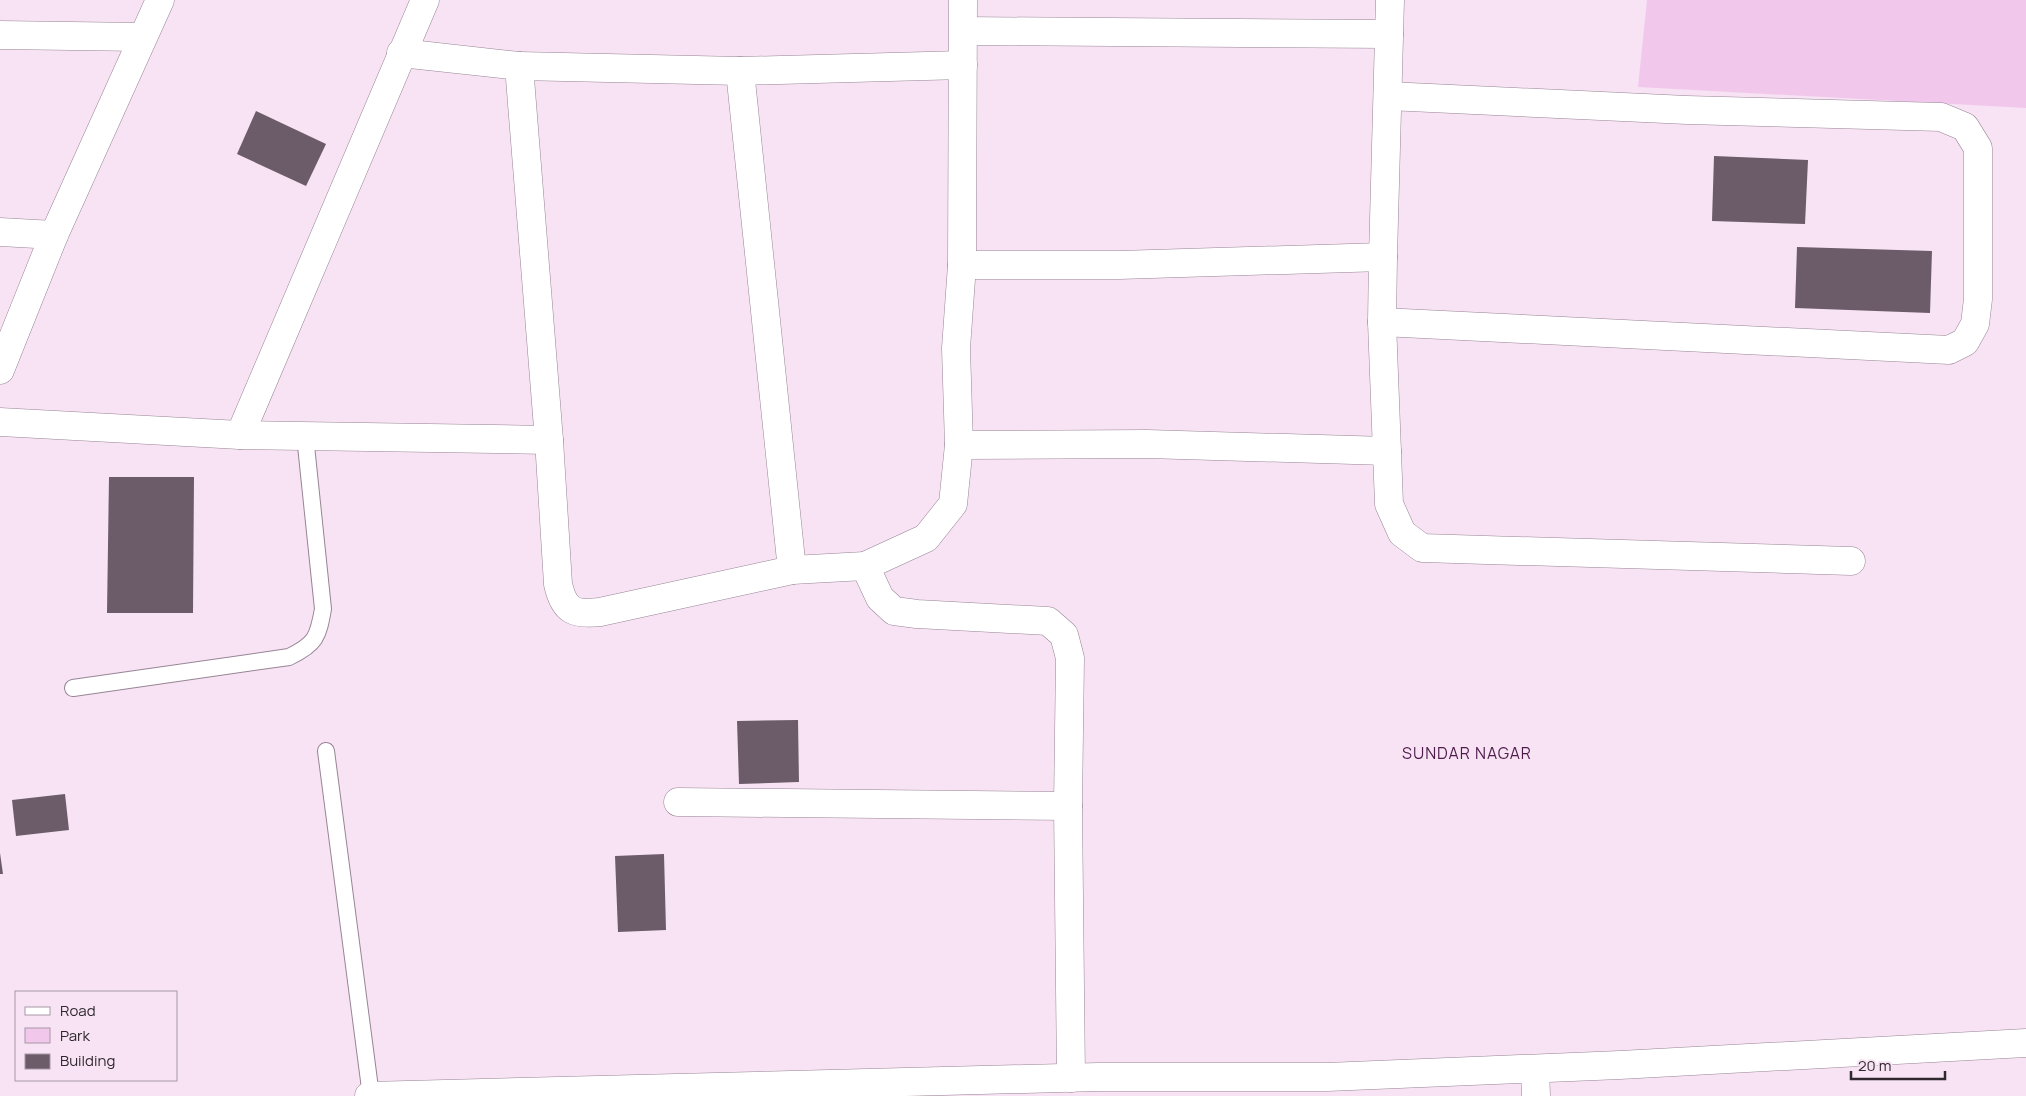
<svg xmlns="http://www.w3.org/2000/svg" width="2026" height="1096" viewBox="0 0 2026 1096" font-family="Manrope,sans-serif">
<rect width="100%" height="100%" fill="#f7e3f4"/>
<path fill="#f1c8ec" d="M1647,0H2026V108L1638,87Z"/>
<g fill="#6c5b69">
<path d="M256,111L326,144L306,186L237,154Z"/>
<path d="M1714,156L1808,160L1805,224L1712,221Z"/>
<path d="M1797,247L1932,251L1930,313L1795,308Z"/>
<path d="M109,477H194L193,613H107Z"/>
<path d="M798,720L799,782L739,784L737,721Z"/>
<path d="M65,794L69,830L16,836L12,800Z"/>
<path d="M0,853L3,874H0Z"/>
<path d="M664,854L666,930L618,932L615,856Z"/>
</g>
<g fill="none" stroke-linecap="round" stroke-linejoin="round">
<defs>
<g id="lane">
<path d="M73,688L289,657C316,644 318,637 323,609L305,436"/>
<path d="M326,751L371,1096"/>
</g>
<g id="street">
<path d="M964,31L1389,34"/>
<path d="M0,35L142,37"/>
<path d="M519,66L740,71L792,570L600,612C574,615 564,611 558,584L549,440"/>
<path d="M740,71L963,65"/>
<path d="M0,232L54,235"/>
<path d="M1383,257L1390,0"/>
<path d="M962,265L963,0"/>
<path d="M1382,322L1389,504L1402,533L1422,548L1851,561"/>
<path d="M0,370L54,235L160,0"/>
<path d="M0,422L240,435L425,0"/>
<path d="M240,435L549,440L519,66L401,53"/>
<path d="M959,445L1147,444L1387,451"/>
<path d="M792,570L865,566"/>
<path d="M678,802L1068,806"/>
<path d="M1535,1069L1536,1096"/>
<path d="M1071,1078L1068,806L1070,658L1064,635L1048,621L917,614L894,611L880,598L865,566L926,538L953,504L959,445L956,348L962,265H1119L1383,257L1382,322L1949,350L1965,342L1975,324L1978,299V148L1965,127L1941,117L1687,110L1388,96"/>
<path d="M369,1096L1098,1077H1327L1620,1065L2026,1043"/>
</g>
</defs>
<use href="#lane" stroke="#978595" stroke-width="18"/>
<use href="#street" stroke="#978595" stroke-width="29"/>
<use href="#lane" stroke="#fff" stroke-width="16"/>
<use href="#street" stroke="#fff" stroke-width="28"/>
</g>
<g text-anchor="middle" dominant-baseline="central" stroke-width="5" stroke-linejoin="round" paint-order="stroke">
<g font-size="16" letter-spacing="1" fill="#4e1c4b" stroke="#f7e3f4">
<text x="1467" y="753">SUNDAR NAGAR</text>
</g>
</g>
<rect x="15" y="991" width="162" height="90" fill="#f7e3f4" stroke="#a798a5"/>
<rect x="25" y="1007" width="25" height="8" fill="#ffffff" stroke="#a798a5"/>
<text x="60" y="1016" font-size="15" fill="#2f282e">Road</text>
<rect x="25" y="1028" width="25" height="15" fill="#f1c8ec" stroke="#a798a5"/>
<text x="60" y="1041" font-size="15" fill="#2f282e">Park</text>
<rect x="25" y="1054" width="25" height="15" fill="#6c5b69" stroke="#a798a5"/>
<text x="60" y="1066" font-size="15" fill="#2f282e">Building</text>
<path d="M1851 1071v8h94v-8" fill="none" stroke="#2f282e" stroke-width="2.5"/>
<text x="1858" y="1071" font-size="15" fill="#2f282e" stroke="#f7e3f4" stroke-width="4" paint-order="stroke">20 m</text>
</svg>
